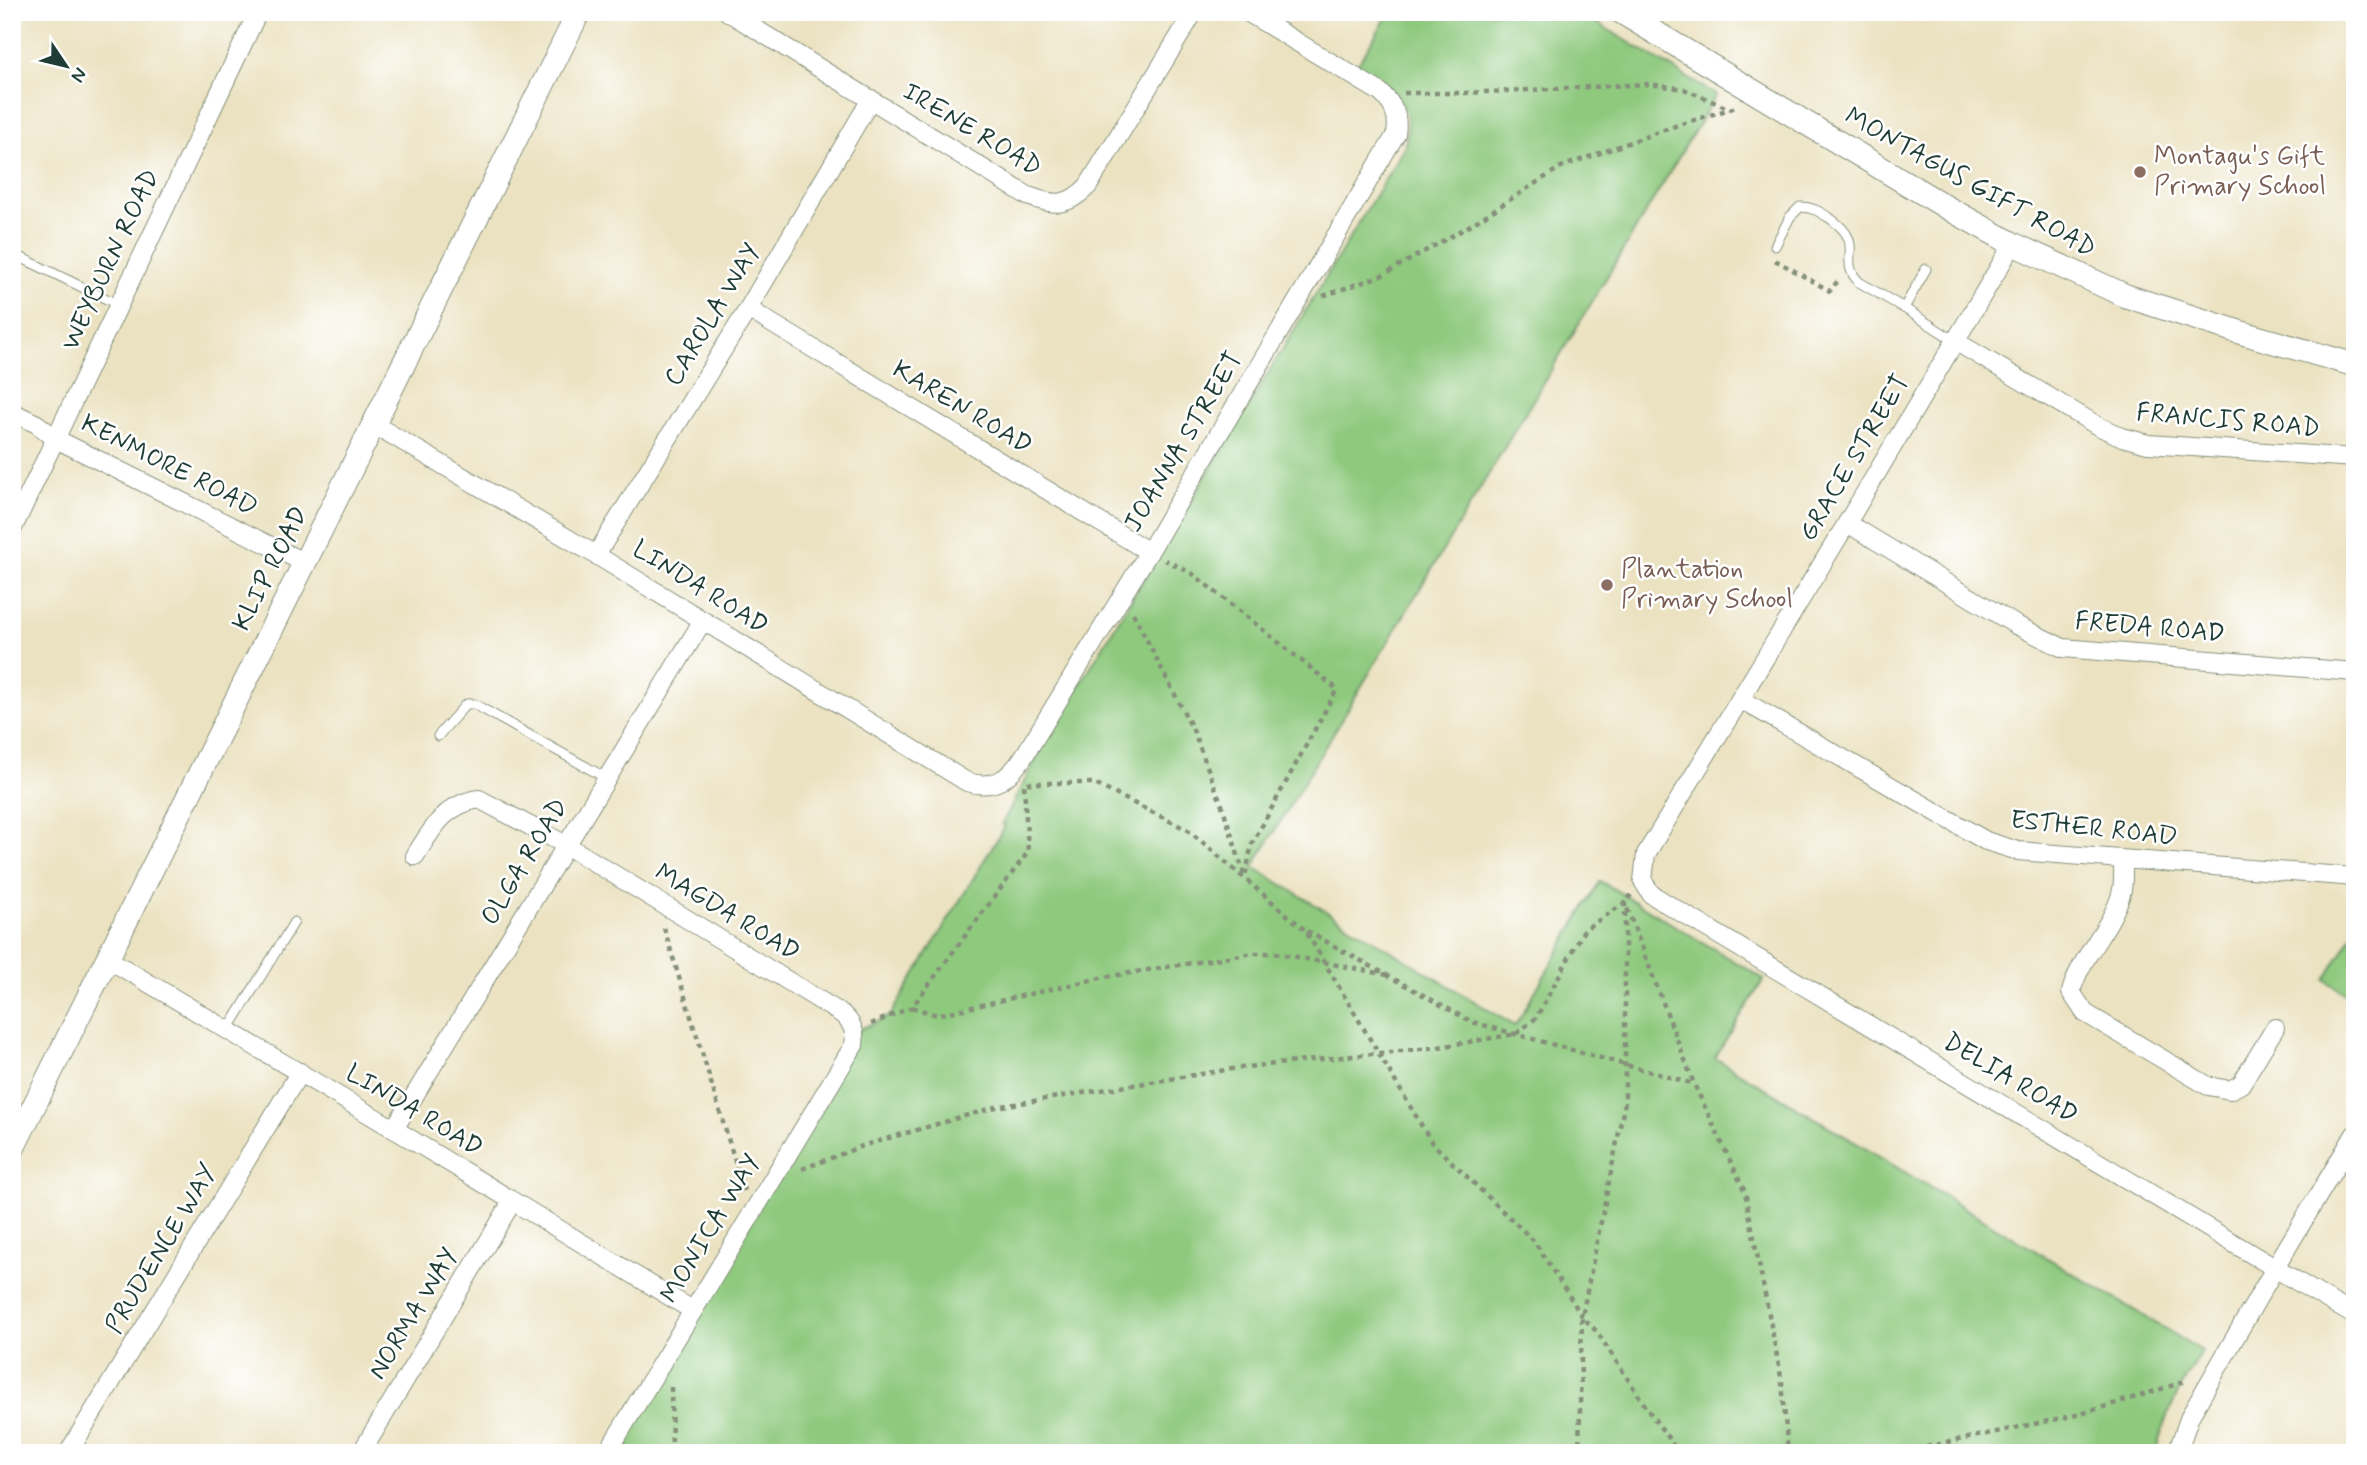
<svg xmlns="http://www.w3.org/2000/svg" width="2367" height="1465" viewBox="0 0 2367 1465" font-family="Mynerve,sans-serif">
<rect width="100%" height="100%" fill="#fff"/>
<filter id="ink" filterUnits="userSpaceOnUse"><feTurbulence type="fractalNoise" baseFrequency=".0143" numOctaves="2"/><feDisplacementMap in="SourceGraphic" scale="14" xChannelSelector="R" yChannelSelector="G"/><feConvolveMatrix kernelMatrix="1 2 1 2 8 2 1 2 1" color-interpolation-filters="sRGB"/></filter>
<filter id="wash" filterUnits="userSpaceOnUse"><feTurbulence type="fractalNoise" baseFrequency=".00686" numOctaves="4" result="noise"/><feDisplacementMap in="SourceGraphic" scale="28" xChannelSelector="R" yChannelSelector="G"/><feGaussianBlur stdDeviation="1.57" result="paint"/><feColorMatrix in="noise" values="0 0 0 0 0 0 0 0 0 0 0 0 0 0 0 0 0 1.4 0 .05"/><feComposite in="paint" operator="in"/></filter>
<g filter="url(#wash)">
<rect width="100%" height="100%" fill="#ebe2c1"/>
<g fill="#8ec97e" stroke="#568359" stroke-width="2">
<path d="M1390,12H1579L1716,95L1253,867L1515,1026L1600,881L1764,979L1715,1058L2202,1351C2183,1384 2163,1415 2156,1453H616L860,1029L890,1016L1005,826L1002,824L1044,744L1404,148C1417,102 1392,87 1356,67Z"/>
<path d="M2355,930V999L2325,980Z"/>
</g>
</g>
<g filter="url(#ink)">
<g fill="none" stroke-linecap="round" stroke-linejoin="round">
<defs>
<g id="service">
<path d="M2210,12L2249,16L2261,12"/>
<path d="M1775,246L1790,217L1800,207C1813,207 1820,212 1831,219C1868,245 1836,259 1859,282L1904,308L1955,341"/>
<path d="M18,256L119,305"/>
<path d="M1904,308L1926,269"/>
<path d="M438,736L466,704H474L606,778"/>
<path d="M228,1030L294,922"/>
</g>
<g id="minor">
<path d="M728,12L1028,196C1055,206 1067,207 1088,186L1194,12"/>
<path d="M2013,244L1847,523L1646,854L1643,881L1651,894L1667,904L2355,1316"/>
<path d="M748,309L1149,552"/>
<path d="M1955,341L2098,426L2122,437L2148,444L2355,458"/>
<path d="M12,412L37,424L56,439L305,563"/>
<path d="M375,425L596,555L967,782C994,790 1009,779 1024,756L1149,552L1396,134C1399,116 1394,105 1380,92L1247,12"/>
<path d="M1847,523L2016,625L2063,648L2355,672"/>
<path d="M12,530L258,12"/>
<path d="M596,555L748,309L871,99"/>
<path d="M1740,699L1986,841L2018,851L2355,877"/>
<path d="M415,856C432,829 445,804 479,799L566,845L842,1014C852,1023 856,1031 854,1045L607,1453"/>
<path d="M2123,861C2123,871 2124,884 2121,894C2111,929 2081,955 2071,992L2085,1013L2208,1086L2230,1090L2241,1084L2275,1028"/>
<path d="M108,959L394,1129L692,1310"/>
<path d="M394,1129L702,622"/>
<path d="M68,1453L300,1072"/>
<path d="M361,1453L512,1202"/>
<path d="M2177,1453L2190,1416L2275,1268L2355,1134"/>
</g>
<g id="tertiary">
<path d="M1621,12L1946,207L2013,244L2126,296L2239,332L2355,365"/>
<path d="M12,1150L579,12"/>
</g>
</defs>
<use href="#service" stroke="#85907a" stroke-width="11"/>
<use href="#minor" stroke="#85907a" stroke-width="20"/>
<use href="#tertiary" stroke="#85907a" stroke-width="25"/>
<g stroke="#85907a" stroke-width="4.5" stroke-dasharray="5 5" stroke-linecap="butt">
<path d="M1404,93H1466L1649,84L1684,89L1730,109"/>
<path d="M1775,260L1830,291L1839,279"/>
<path d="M1323,296L1383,275L1469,226L1561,167L1678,125L1736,107"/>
<path d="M1133,613L1193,730L1222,805L1245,877L1252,844L1337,689L1193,574L1165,560"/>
<path d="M1027,783H1093L1188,830L1305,930L1432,1143L1534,1241L1582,1316L1597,1332L1650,1413L1679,1453"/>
<path d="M664,928L744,1191"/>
<path d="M1307,931L1472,1022L1694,1084"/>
<path d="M912,1007L937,1015L1105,977L1253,953H1276L1388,975"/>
<path d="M871,1024L912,1007L1028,852L1024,784"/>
<path d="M802,1169L865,1145L996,1107L1238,1068L1439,1047L1516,1034L1536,1018L1584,930L1625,903L1694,1084L1745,1192L1782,1382L1788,1453"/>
<path d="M671,1387L672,1453"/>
<path d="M1579,1453L1582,1316L1625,1102V903L1631,895"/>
<path d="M1897,1453L2081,1414L2187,1381"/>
</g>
<use href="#service" stroke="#fff" stroke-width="9"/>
<use href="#minor" stroke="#fff" stroke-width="18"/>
<use href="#tertiary" stroke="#fff" stroke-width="23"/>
</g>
</g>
<g fill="#8d6e63" stroke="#fff" stroke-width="2.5">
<circle cx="2140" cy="172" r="7"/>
<circle cx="1607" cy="585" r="7"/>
</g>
<g text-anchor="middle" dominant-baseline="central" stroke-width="5" stroke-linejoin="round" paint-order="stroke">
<g font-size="26" fill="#1f3d34" stroke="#fff">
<text transform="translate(972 130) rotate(31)">IRENE ROAD</text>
<text transform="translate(1970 183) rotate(29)">MONTAGUS GIFT ROAD</text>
<text transform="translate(111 260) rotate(-65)">WEYBURN ROAD</text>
<text transform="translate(713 315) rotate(-59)">CAROLA WAY</text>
<text transform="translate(962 408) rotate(31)">KAREN ROAD</text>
<text transform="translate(2228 421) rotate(5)">FRANCIS ROAD</text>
<text transform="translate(1184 442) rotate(-59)">JOANNA STREET</text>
<text transform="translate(1855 458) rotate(-59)">GRACE STREET</text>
<text transform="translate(169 466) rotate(27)">KENMORE ROAD</text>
<text transform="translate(271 569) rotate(-63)">KLIP ROAD</text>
<text transform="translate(700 588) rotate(32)">LINDA ROAD</text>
<text transform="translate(2150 628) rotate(5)">FREDA ROAD</text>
<text transform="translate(2094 829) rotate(6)">ESTHER ROAD</text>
<text transform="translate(525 862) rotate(-59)">OLGA ROAD</text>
<text transform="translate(727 913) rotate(31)">MAGDA ROAD</text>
<text transform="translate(2010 1079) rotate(31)">DELIA ROAD</text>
<text transform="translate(414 1111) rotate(31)">LINDA ROAD</text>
<text transform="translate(711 1229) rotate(-59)">MONICA WAY</text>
<text transform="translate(162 1249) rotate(-59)">PRUDENCE WAY</text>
<text transform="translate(414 1314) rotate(-59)">NORMA WAY</text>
</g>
<g font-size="26" fill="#785e54" stroke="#fff" text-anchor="start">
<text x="2154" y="157">Montagu's Gift<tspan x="2154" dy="30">Primary School</tspan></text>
<text x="1621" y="570">Plantation<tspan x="1621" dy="30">Primary School</tspan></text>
</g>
</g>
<rect width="2367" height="1465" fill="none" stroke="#fff" stroke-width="42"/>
<g transform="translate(66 66) rotate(125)" stroke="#ffffff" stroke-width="5" paint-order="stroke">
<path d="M0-5L12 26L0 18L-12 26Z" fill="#1f3d34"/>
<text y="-10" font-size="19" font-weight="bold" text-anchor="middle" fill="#1f3d34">N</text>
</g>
</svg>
